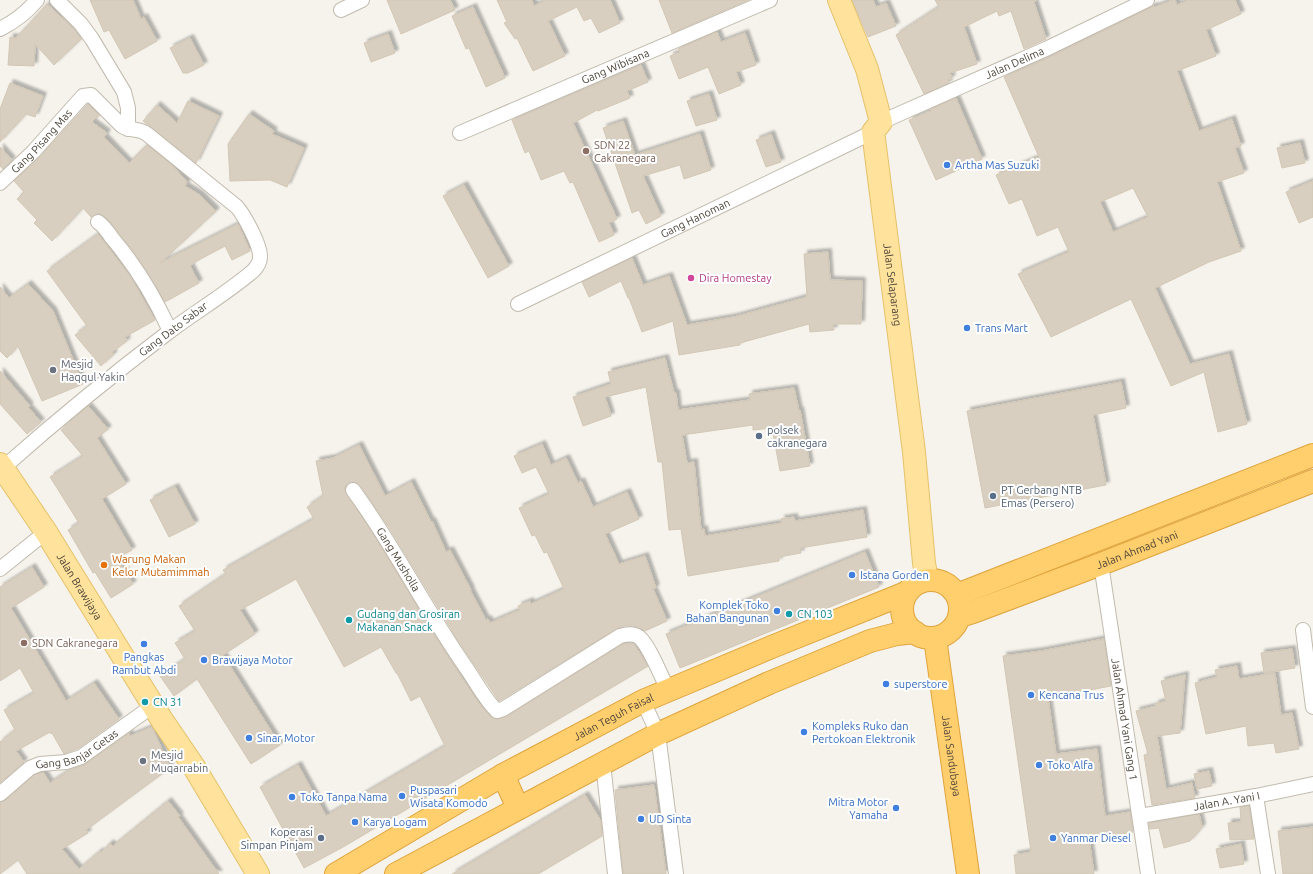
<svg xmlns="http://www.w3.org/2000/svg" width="1313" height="874" viewBox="0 0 1313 874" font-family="Ubuntu,sans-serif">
<defs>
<filter id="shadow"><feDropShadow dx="3.5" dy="-3.5" stdDeviation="1" flood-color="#0004"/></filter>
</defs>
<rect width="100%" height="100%" fill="#f6f3ec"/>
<g fill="#d8cfc1" stroke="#d3c7b4" fill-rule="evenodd" filter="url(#shadow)">
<path d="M90,0H133L141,19L144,17L157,41L125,59L109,30L104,32Z"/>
<path d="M387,0H450L455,10L401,34Z"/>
<path d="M497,0H532L534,6L546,0H610L620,23L599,33L591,18L584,21L577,7L548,21L565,56L533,71L517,38L515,39L504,23L507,22Z"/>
<path d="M659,0H748L672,33Z"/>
<path d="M852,0H873L876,7L886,3L896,26L868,37Z"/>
<path d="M935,0H1037L1034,2L1046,39L1024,49L1011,11L999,16L997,11L964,27L977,64L950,73L952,78L948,80L949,83L924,94L896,35L939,7Z"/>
<path d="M1173,0H1175L1177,5L1188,0H1235L1241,14L1206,30L1216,56L1177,71L1199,131L1232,119L1241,146L1235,148L1244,173L1217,182L1241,251L1209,262L1155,288L1190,364L1229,354L1247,424L1218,432L1204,372L1171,386L1131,299L1051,337L1018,274L1069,252L1058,227L1037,236L1022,199L1009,204L996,175L1039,157L1004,77L1052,56L1152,7L1154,6L1155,7ZM1133,188L1148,217L1113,232L1100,202Z"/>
<path d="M47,4L75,30L81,39L54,65L35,44L34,66L8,65L10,37L16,38Z"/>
<path d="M473,7L505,78L486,87L469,48L466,49L452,16Z"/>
<path d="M717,32L721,42L745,33L756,65L736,72L741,85L719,94L708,67L679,79L670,56L680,52L678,49Z"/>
<path d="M388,34L395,53L371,62L364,43Z"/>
<path d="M190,38L204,65L188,73H183L170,48Z"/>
<path d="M641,65L648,82L627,91L630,98L598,111L597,110L573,123L617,219L609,223L614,235L599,242L573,182L570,183L564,171L541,180L529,151L525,153L512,120Z"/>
<path d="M10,83L43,96L35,117L26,114L0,142V109Z"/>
<path d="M709,94L717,120L696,126L687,101Z"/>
<path d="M956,98L982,159L936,180L909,120L931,111V109Z"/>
<path d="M188,101L219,116L196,163L143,121L157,105L177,123Z"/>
<path d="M88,104L99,115L92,122L107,133L104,137L129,163L147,145L171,164L187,182L185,186L200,195L216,211L160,263L238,224L250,251L232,260L225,246L195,262L190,266L199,283L165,302L136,255L112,224L103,215L99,214H95L91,217L83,208L52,241L34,223L37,220L17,199L24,192L14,181L39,158Z"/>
<path d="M249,114L274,131L272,134L304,148L287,187L270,180L230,181L228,144Z"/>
<path d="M623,121L635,155L700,134L711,170L684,179L680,165L643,176L661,216L646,224L639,210L632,213L603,128Z"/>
<path d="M771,134L781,162L766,167L756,140Z"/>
<path d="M1300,143L1305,163L1282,168L1277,148Z"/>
<path d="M0,147L12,160L3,169L0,166Z"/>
<path d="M1313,181V217L1299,223L1286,192Z"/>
<path d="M464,185L509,266L488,278L443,196Z"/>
<path d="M98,234L130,276L155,320L125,337L127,341L112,352L114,354L101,366L75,335L87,326L47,271Z"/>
<path d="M828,252L830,280L862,281L861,324H833L834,330L810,332L809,324L740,343V345L679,355L673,321L642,332L629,298H628L621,281L589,297L582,282L632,258L643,285L669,276L687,325L734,317L807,297L804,254Z"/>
<path d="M28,284L53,311L83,384L42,401L18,346L7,358L0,351V287L9,298Z"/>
<path d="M665,358L674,393H676L678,410L750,400L749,394L794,388L799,411L800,410L810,466L780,471L772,428L753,430V425L682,435L687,463L694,462L701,530L704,529L705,536L782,523L781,519L794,517L795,521L863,510L867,537L800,548L801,553L779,557V561L688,576L681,529L669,530L662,462H658L646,387L605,397L611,416L583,426L573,397L611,384L608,372Z"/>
<path d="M0,371L30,406L28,407L41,422L27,434L0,404Z"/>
<path d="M1121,382L1126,408L1093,415L1106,485L985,508L967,411Z"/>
<path d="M88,406L108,429L97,438L126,484L102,499L132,550L117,558L133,584L111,598L95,572L93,573L68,530L79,523L50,477L83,456L61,430Z"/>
<path d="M542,444L551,465L566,458L578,483L581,481L593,507L627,492L639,519L605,534L619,564L645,556L656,588L653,589L667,621L645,631L633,626H624L616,629L499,701L459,642L390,529L360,485L356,482L348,483L345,487V491L376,538L445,652L478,702L491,717L495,719H499L507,716L623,644L630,643L634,644L648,666L343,847L304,868L260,787L298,765L326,816L445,746L420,696L411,701L397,673H396L381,647L344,667L296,579L240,610L255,634L223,655L280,745L251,764L197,679L174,696L160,676L185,659L175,643L195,631L179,606L226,574L223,570L314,519L307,507L323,496L316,461L333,458L359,445L385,496L411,482L431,522L432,521L446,552L450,550L471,590H470L486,620L488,619L490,623L520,610L518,606L530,601L531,604L564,589L547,552L544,553L535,535L532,536L519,508L549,494L536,467L522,473L514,456Z"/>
<path d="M175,487L195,524L169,537L150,500Z"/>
<path d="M865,552L879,587L680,668L666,634Z"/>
<path d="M32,567L44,587L11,608L66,701L94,683L119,719L77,749L64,754L52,733L51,734L50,732L16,751L24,762L0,783V742L15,730L4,710L34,693L20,668L0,681V587Z"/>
<path d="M1104,639L1111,686L1048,698L1056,754L1097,749L1105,816L1130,812L1133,832L1089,839L1094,874H1016L1014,855L1031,852L1003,656L1041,651Z"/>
<path d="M1292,649L1295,668L1264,673L1261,653Z"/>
<path d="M1237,666L1239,679L1275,673L1281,715L1292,713L1299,749L1276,753L1274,743L1248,746L1246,726L1206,734L1195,683L1217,677L1215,670Z"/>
<path d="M1185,675L1180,733L1157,736L1166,789L1192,783L1195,798L1152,805L1144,755L1148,754L1136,711L1156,706L1155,704L1166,701L1161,681Z"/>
<path d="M152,727L170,768L86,830L88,833L62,849L79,869L100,851L101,853L110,843L113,846L168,801L180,816L178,817L219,874H27L18,860L0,874V802L6,800L34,775L43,772L50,783L70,770L86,764L129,733L130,736Z"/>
<path d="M1209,771L1212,786L1197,789L1194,774Z"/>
<path d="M654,785L666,874H623L615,790Z"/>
<path d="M585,795L601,821L602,836L538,874H452Z"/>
<path d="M1249,806L1254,839L1230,840L1228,823L1241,822L1240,807Z"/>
<path d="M1199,814L1202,827L1190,841L1164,848L1159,828L1150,829L1149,823Z"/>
<path d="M1313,827V874H1283L1278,831Z"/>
<path d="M1241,844L1244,864L1220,868L1216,849Z"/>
</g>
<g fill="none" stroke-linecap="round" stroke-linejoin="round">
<defs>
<g id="street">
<path d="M57,0L81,24L92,39L124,92L128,108V129"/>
<path d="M341,10L362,0"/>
<path d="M0,29C14,22 27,12 37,0"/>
<path id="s1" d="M881,122L1048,48L1147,0"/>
<path id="s2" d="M460,133L770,0"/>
<path id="s3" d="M0,183L33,152L83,96L91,95L122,126C130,131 139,128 147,134L237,207C244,215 261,246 260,257C260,262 257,267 253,271C227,293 197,311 170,331C112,375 57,420 3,468"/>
<path d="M98,222C104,226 108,232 112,238C136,266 155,298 170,331"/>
<path id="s4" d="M518,304L873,132"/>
<path id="s5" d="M353,490C395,547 426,611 467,669C476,682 486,701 497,711L503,709L620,636C627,634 633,633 639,637C649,645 662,678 668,690"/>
<path id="s6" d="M1101,564L1148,874"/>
<path d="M0,569L46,532"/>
<path d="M1303,630L1313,707"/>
<path d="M643,701L658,734L676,874"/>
<path d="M603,763L615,874"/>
<path id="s7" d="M0,794L30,768L40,764L66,762L81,757L154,705"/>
<path d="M1256,796L1268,874"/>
<path id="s8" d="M1140,816L1256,796L1313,784"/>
</g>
<g id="primary">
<path id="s9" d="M839,0L867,69L881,122L873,132L874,139L914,452L924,563L927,580"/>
<path id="s10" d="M0,464L46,532L162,720L194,767L258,874"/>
</g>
<g id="highway">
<circle cx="931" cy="609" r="29"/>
<path d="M957,595L1313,455"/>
<path id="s11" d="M960,616L973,612L1101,564L1313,481"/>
<path id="s12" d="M935,638L968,874"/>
<path d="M503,775L518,808"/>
<path id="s13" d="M336,874L503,775L643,701L774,646L906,593"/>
<path d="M396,874L658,734L769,683L870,641L897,634L915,632"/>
</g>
</defs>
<use href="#street" stroke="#c2bbae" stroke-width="16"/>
<use href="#primary" stroke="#e6c16a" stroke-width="24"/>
<use href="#highway" stroke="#e0a43c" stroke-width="24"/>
<use href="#street" stroke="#fff" stroke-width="14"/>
<use href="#primary" stroke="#ffe39c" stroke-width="22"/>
<use href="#highway" stroke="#ffcf6e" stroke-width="22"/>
</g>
<g fill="#8d6e63" stroke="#fff" stroke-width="1.5">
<circle cx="586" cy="151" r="4"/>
<circle cx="24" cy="643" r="4"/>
</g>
<g fill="#3f7fe0" stroke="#fff" stroke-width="1.5">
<circle cx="947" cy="165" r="4"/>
<circle cx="967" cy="328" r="4"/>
<circle cx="852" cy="575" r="4"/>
<circle cx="777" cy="611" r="4"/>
<circle cx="144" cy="644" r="4"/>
<circle cx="204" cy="660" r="4"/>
<circle cx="886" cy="684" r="4"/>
<circle cx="1031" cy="695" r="4"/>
<circle cx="804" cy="732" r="4"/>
<circle cx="249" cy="738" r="4"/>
<circle cx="1039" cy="765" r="4"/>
<circle cx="402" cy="796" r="4"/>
<circle cx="292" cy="797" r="4"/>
<circle cx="896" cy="808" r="4"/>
<circle cx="641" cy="819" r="4"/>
<circle cx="355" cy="822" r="4"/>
<circle cx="1053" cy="838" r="4"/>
</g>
<circle fill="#d1479c" stroke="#fff" stroke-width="1.5" cx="691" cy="278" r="4"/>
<g fill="#6b7280" stroke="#fff" stroke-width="1.5">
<circle cx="53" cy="370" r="4"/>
<circle cx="143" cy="761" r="4"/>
</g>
<g fill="#5c6f8a" stroke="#fff" stroke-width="1.5">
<circle cx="759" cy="436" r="4"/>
<circle cx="993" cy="496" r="4"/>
<circle cx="321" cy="838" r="4"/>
</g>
<circle fill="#e8710a" stroke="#fff" stroke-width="1.5" cx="104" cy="565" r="4"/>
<g fill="#0f9aa8" stroke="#fff" stroke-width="1.5">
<circle cx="789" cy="614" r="4"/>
<circle cx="349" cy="620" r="4"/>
<circle cx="145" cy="702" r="4"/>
</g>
<g text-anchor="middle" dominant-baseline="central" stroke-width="4" stroke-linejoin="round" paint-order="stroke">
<g font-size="11" fill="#4b4439" stroke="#fff">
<text stroke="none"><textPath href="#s1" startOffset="146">Jalan Delima</textPath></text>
<text stroke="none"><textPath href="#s2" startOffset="169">Gang Wibisana</textPath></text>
<text stroke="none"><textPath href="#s3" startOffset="59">Gang Pisang Mas</textPath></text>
<text stroke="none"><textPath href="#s4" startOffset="197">Gang Hanoman</textPath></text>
<text stroke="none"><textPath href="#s9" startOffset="296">Jalan Selaparang</textPath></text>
<text transform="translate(173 329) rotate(-37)">Gang Dato Sabar</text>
<text stroke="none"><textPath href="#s11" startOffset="189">Jalan Ahmad Yani</textPath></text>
<text stroke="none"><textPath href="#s5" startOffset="83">Gang Musholla</textPath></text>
<text stroke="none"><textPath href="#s10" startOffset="146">Jalan Brawijaya</textPath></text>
<text stroke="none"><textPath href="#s13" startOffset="319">Jalan Teguh Faisal</textPath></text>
<text stroke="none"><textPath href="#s6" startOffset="157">Jalan Ahmad Yani Gang 1</textPath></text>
<text stroke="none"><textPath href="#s7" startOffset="91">Gang Banjar Getas</textPath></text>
<text stroke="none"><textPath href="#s12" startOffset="119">Jalan Sandubaya</textPath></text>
<text stroke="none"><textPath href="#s8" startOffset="88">Jalan A. Yani I</textPath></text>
</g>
<g font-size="11" fill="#785e54" stroke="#fff" text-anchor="start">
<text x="594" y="145">SDN 22<tspan x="594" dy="13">Cakranegara</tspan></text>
<text x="32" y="643">SDN Cakranegara</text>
</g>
<g font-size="11" fill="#366cbe" stroke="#fff" text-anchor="start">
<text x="955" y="165">Artha Mas Suzuki</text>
<text x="975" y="328">Trans Mart</text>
<text x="860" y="575">Istana Gorden</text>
<text x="769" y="605" text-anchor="end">Komplek Toko<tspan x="769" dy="13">Bahan Bangunan</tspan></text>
<text x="144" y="657" text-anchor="middle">Pangkas<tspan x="144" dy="13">Rambut Abdi</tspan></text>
<text x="212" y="660">Brawijaya Motor</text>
<text x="894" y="684">superstore</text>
<text x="1039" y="695">Kencana Trus</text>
<text x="812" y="726">Kompleks Ruko dan<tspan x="812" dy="13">Pertokoan Elektronik</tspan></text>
<text x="257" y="738">Sinar Motor</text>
<text x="1047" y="765">Toko Alfa</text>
<text x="410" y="790">Puspasari<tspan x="410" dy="13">Wisata Komodo</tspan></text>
<text x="300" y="797">Toko Tanpa Nama</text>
<text x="888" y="802" text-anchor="end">Mitra Motor<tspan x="888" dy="13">Yamaha</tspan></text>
<text x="649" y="819">UD Sinta</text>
<text x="363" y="822">Karya Logam</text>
<text x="1061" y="838">Yanmar Diesel</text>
</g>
<g font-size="11" fill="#b23c85" stroke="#fff" text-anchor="start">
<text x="699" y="278">Dira Homestay</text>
</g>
<g font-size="11" fill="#5b616d" stroke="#fff" text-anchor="start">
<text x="61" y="364">Mesjid<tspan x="61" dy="13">Haqqul Yakin</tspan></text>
<text x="151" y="755">Mesjid<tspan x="151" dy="13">Muqarrabin</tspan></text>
</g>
<g font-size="11" fill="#4e5e75" stroke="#fff" text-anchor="start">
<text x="767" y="430">polsek<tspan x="767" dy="13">cakranegara</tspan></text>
<text x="1001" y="490">PT Gerbang NTB<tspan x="1001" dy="13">Emas (Persero)</tspan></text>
<text x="313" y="832" text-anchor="end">Koperasi<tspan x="313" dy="13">Simpan Pinjam</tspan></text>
</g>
<g font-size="11" fill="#c56008" stroke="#fff" text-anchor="start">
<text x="112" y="559">Warung Makan<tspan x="112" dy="13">Kelor Mutamimmah</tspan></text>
</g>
<g font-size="11" fill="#0d838f" stroke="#fff" text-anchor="start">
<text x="357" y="614">Gudang dan Grosiran<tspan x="357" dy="13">Makanan Snack</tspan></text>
<text x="797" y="614">CN 103</text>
<text x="153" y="702">CN 31</text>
</g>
</g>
</svg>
